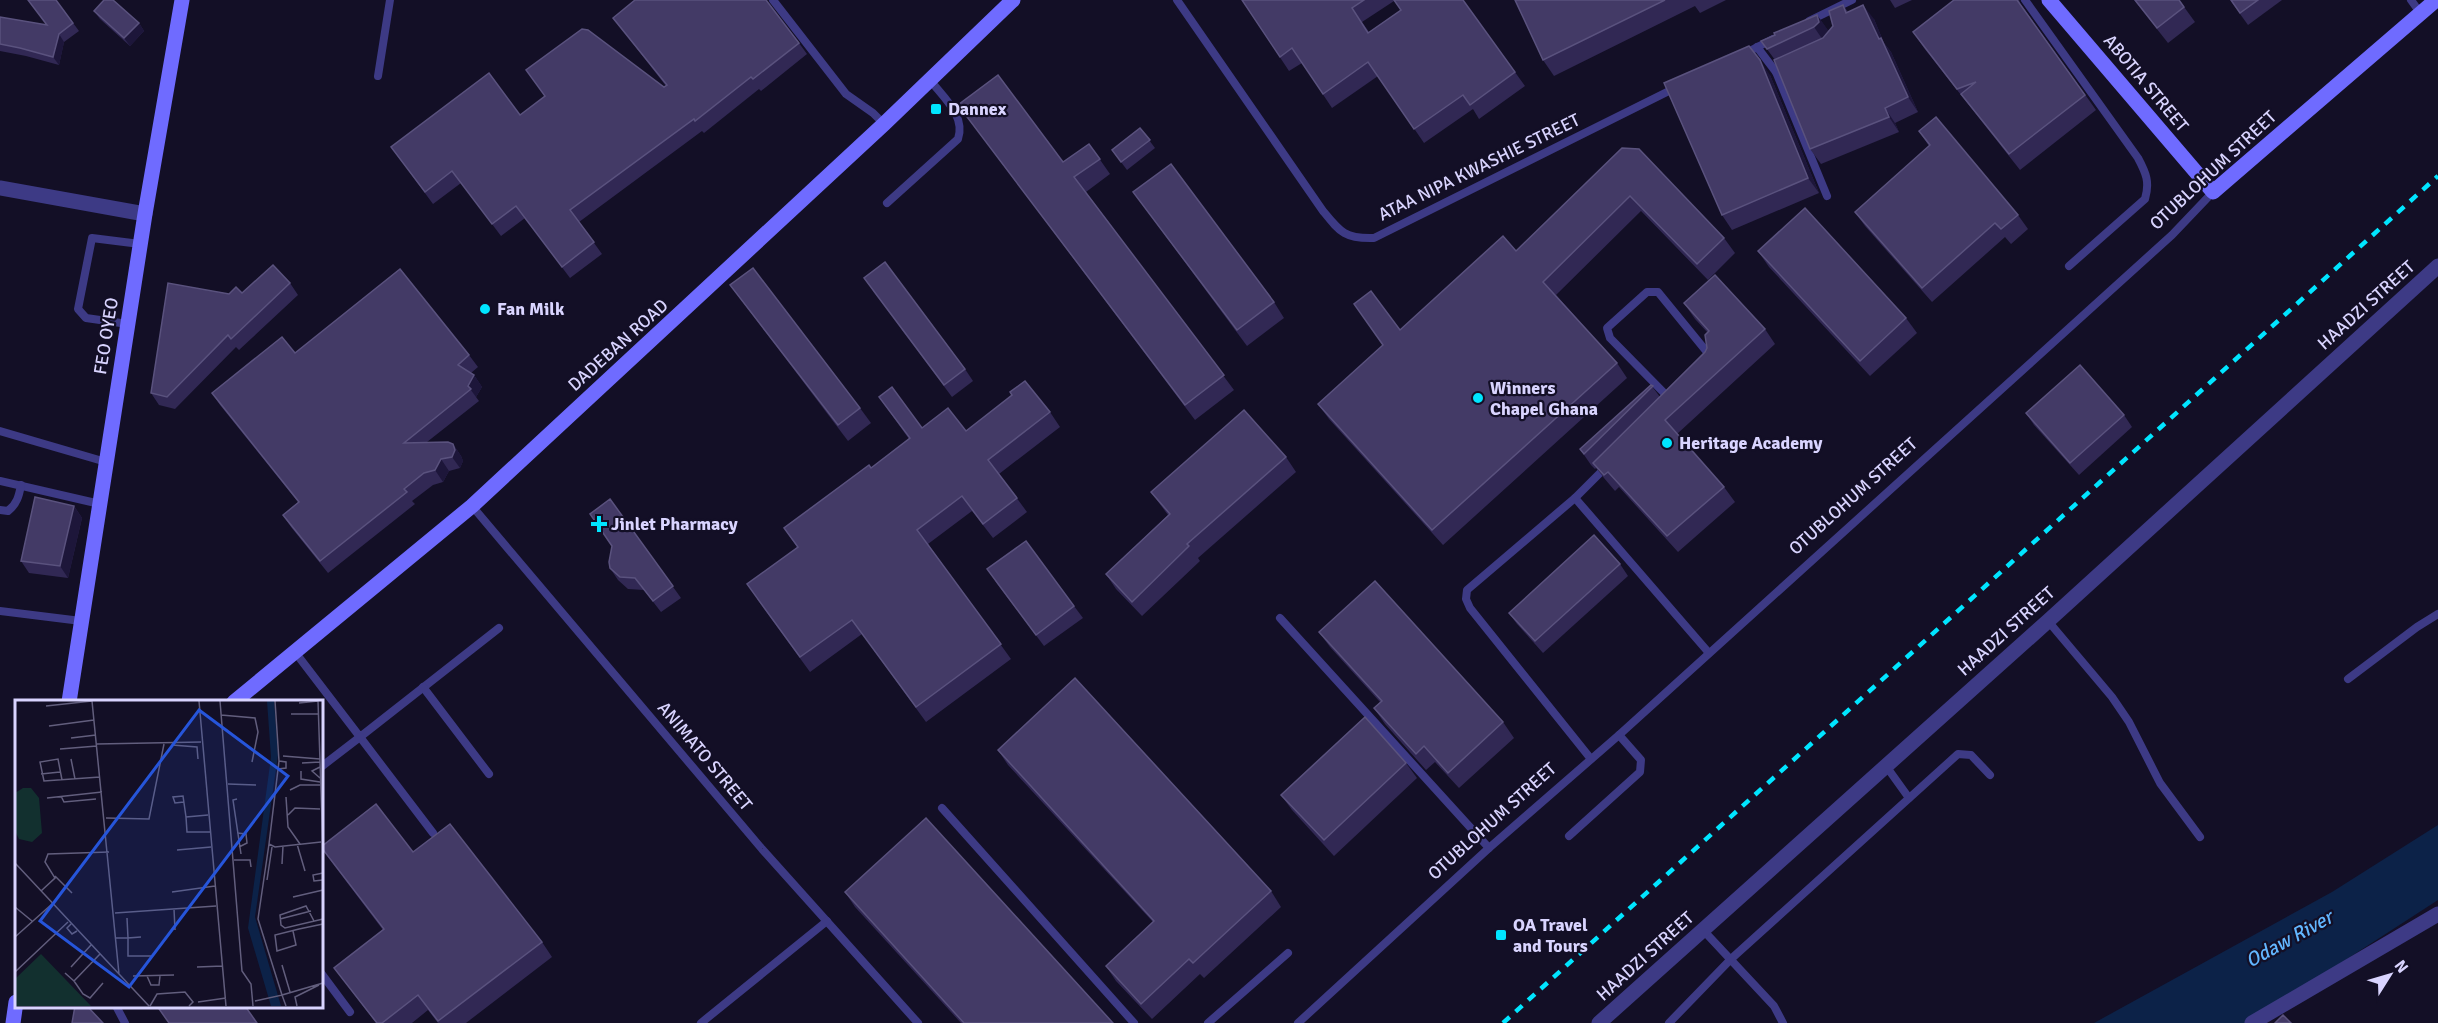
<svg xmlns="http://www.w3.org/2000/svg" width="2438" height="1023" viewBox="0 0 2438 1023" font-family="Signika,sans-serif">
<rect width="100%" height="100%" fill="#130f26"/>
<path fill="#0c2248" d="M2438,825V900L2253,1020L2246,1023H2094L2332,892Z"/>
<g fill="none" stroke-linecap="round" stroke-linejoin="round">
<g stroke="#3d3a85" stroke-width="8">
<path d="M773,0L846,94L873,113L884,124"/>
<path d="M1177,0L1323,211C1340,232 1345,239 1374,238L1677,87"/>
<path d="M2025,0L2138,158C2146,173 2150,182 2145,199L2069,266"/>
<path d="M2411,0L2421,14"/>
<path d="M1809,21L1852,0"/>
<path d="M1757,47L1776,72L1779,71"/>
<path d="M1742,55L1773,39"/>
<path d="M1776,72L1827,196"/>
<path d="M378,76L390,0"/>
<path d="M887,203L958,139C966,116 943,97 930,80"/>
<path d="M128,324L86,318L78,309L92,238L140,244"/>
<path d="M1672,401L1610,338L1607,328L1647,292H1658L1711,357"/>
<path d="M0,431L106,462"/>
<path d="M0,481L100,504"/>
<path d="M1575,498L1709,653"/>
<path d="M472,506L762,849L918,1023"/>
<path d="M0,510L8,511C17,504 19,496 21,485"/>
<path d="M0,611L81,621"/>
<path d="M1280,618L1489,848"/>
<path d="M2048,621L2112,697L2129,722L2160,783L2200,837"/>
<path d="M295,652L360,737L499,628"/>
<path d="M2348,679L2417,627L2438,614"/>
<path d="M423,687L489,774"/>
<path d="M1591,759L1470,608L1466,599L1467,590L1575,498L1608,465"/>
<path d="M1886,766L1909,798"/>
<path d="M321,767L360,737L433,833"/>
<path d="M942,808L1134,1023"/>
<path d="M1569,836L1640,772L1641,760L1619,735"/>
<path d="M1703,930L1774,1006L1783,1023"/>
<path d="M321,973L350,1012"/>
<path d="M116,1006L125,1023"/>
<path d="M701,1023L827,921"/>
<path d="M1208,1023L1288,953"/>
<path d="M1298,1023L1489,848L1619,735L2172,235L2213,192"/>
<path d="M1669,1023L1731,959L1958,754L1971,755L1990,775"/>
</g>
<g stroke="#3d3a85" stroke-width="15">
<path d="M0,188L145,214"/>
<path d="M1599,1023L2048,621L2438,266"/>
<path d="M2252,1023L2438,914"/>
</g>
<g stroke="#6f6bff" stroke-width="15">
<path d="M2049,0L2213,192L2436,0"/>
<path d="M69,702L145,214L182,0"/>
<path d="M234,702L472,506L884,124L1013,0"/>
<path d="M13,1023L16,1002"/>
</g>
<path stroke="#00e5ff" stroke-width="4.5" stroke-dasharray="9 8" stroke-linecap="butt" d="M1503,1023L2438,176"/>
</g>
<g fill="#312854" fill-rule="evenodd">
<path d="M56,0L79,31L64,42L59,65L26,56L0,51V17L47,25Z"/>
<path d="M1242,0H1463L1525,86L1479,119L1473,109L1424,143L1378,76L1332,108L1302,63L1289,71ZM1394,1L1401,10L1369,32L1362,22Z"/>
<path d="M1515,0H1726L1700,13L1695,6L1554,76L1543,60Z"/>
<path d="M1890,0H1912L1895,8Z"/>
<path d="M1954,0H2019L2020,3L2096,110L2020,170L1924,48L1913,32Z"/>
<path d="M2134,0H2179L2195,22L2168,43Z"/>
<path d="M2230,0H2282L2248,25Z"/>
<path d="M1843,5L1848,12L1874,19L1884,43L1891,52L1918,112L1895,123L1899,132L1821,164L1810,149L1775,60L1761,41L1817,15L1828,31L1833,26Z"/>
<path d="M94,11L139,23L144,31L130,46L100,19Z"/>
<path d="M613,18L799,43L807,54L761,91L759,89L704,133L702,131L579,222L602,254L570,278L525,218L501,236L461,183L433,204L391,147L520,115L664,87L666,86Z"/>
<path d="M1770,75L1819,193L1732,230L1722,215Z"/>
<path d="M958,105L1063,162L1089,144L1110,174L1086,192L1234,390L1195,420Z"/>
<path d="M1140,128L1155,148L1127,170L1112,150Z"/>
<path d="M1919,131L2018,215L2028,229L2011,244L2005,237L1932,302L1865,226L1855,212L1929,146Z"/>
<path d="M1622,148L1724,238L1735,253L1708,280L1641,211L1556,295L1617,363L1627,378L1443,545L1329,419L1318,404L1400,330L1516,251Z"/>
<path d="M1133,192L1274,302L1284,318L1247,346Z"/>
<path d="M1758,251L1906,318L1917,333L1870,376L1769,267Z"/>
<path d="M290,283L298,295L239,350L236,347L175,409L159,405L151,393L229,294L242,293Z"/>
<path d="M730,285L860,408L871,423L848,441Z"/>
<path d="M872,290L965,369L973,381L952,397Z"/>
<path d="M1684,303L1765,329L1775,344L1677,434L1724,487L1735,502L1678,552L1619,487L1615,491L1604,478L1596,468L1595,469L1591,465L1580,449L1651,385L1660,397L1705,352L1707,348L1708,333L1695,319Z"/>
<path d="M295,353L469,355L478,367L471,373L474,375L482,387L476,397L479,401L427,442L453,444L461,456L463,461L460,468L449,471L443,482L433,485L412,501L415,504L328,573L291,527L283,515L298,502L220,405L212,393Z"/>
<path d="M879,397L922,428L966,431L1050,412L1060,427L999,474L1027,512L993,538L972,511L928,544L1011,659L926,722L862,634L810,672L757,599L797,547L784,528L871,468L909,439Z"/>
<path d="M2026,413L2124,415L2132,427L2079,475L2034,425Z"/>
<path d="M1286,457L1296,472L1198,558L1200,561L1142,616L1116,589L1106,574L1168,515L1151,492Z"/>
<path d="M610,499L681,598L661,612L644,590L628,589L618,580L610,568L612,546Z"/>
<path d="M74,506L82,518L68,578L29,573L21,561Z"/>
<path d="M1620,564L1628,576L1543,653L1517,624L1509,613Z"/>
<path d="M995,581L1074,606L1083,618L1044,646Z"/>
<path d="M1319,632L1503,722L1514,738L1459,788L1435,762L1426,770L1385,724L1374,708L1380,702L1330,647Z"/>
<path d="M998,750L1271,891L1281,907L1204,978L1200,974L1152,1019L1116,981L1106,966L1153,922L1008,765Z"/>
<path d="M1406,763L1417,778L1334,856L1292,810L1281,795Z"/>
<path d="M321,848L413,852L542,942L552,957L466,1023H438L428,1010L412,1023H376L334,968L383,930Z"/>
<path d="M845,892L1113,1023H961L855,907Z"/>
</g>
<g fill="#1d163a">
<path d="M1863,5L1874,19L1884,43L1891,52L1918,112L1908,97L1879,39Z"/>
<path d="M1817,15L1828,30L1830,37L1825,43L1814,27Z"/>
<path d="M139,23L144,31L130,46L124,38Z"/>
<path d="M59,34L64,42L59,65L53,57Z"/>
<path d="M1760,60L1770,75L1819,193L1808,178Z"/>
<path d="M1885,108L1895,123L1899,132L1889,117Z"/>
<path d="M474,375L482,387L476,397L468,386Z"/>
<path d="M453,444L461,456L463,461L460,468L452,457Z"/>
<path d="M441,459L449,471L443,482L435,470Z"/>
<path d="M74,506L82,518L68,578L60,566Z"/>
</g>
<g fill="#433a66" stroke="#5a527e" stroke-width="1.5">
<path d="M28,0H56L73,23L59,34L53,57L20,48L0,44V17L47,25Z"/>
<path d="M104,0H113L139,23L124,38L94,11Z"/>
<path d="M635,0H766L799,43L753,79L751,77L695,121L694,119L570,210L594,242L562,267L516,206L492,224L452,171L425,192L391,147L489,73L520,115L545,96L526,70L582,29L588,30L664,87L667,85L613,18Z"/>
<path d="M1242,0H1364L1352,8L1368,33L1401,10L1394,0H1463L1515,72L1470,105L1463,95L1414,129L1368,62L1323,94L1292,48L1280,57Z"/>
<path d="M1515,0H1665L1543,60Z"/>
<path d="M1954,0H2017L2085,95L2009,154L1961,94L1976,82L1957,89L1913,32Z"/>
<path d="M2135,0H2179L2184,7L2157,28Z"/>
<path d="M2231,0H2258L2240,13Z"/>
<path d="M1843,5L1846,13L1863,5L1879,39L1881,38L1908,97L1885,108L1889,117L1810,149L1774,60L1823,38L1833,26L1829,11Z"/>
<path d="M1817,15L1819,22L1814,27L1767,49L1761,41L1775,35L1774,33Z"/>
<path d="M1749,46L1760,60L1808,178L1722,215L1664,83Z"/>
<path d="M998,75L1063,162L1089,144L1100,159L1074,177L1224,375L1185,405L958,105Z"/>
<path d="M1936,117L2018,215L2001,229L1995,223L1922,288L1855,212L1930,145L1919,131Z"/>
<path d="M1140,128L1150,140L1121,162L1112,150Z"/>
<path d="M1622,148L1639,149L1724,238L1697,264L1630,196L1543,282L1617,363L1432,530L1318,404L1383,345L1354,304L1371,291L1400,330L1503,236L1516,251Z"/>
<path d="M1171,164L1274,302L1237,330L1133,192Z"/>
<path d="M1805,208L1906,318L1860,361L1758,251Z"/>
<path d="M885,262L965,369L944,385L864,278Z"/>
<path d="M273,265L290,283L231,339L228,335L167,397L151,393L168,283L229,294L236,287L242,293Z"/>
<path d="M753,268L860,408L838,425L730,285Z"/>
<path d="M400,269L469,355L458,365L474,375L468,386L471,389L404,443L448,442L453,444L455,450L452,457L441,459L435,470L424,473L404,489L407,492L320,561L283,515L299,502L212,393L282,337L295,353Z"/>
<path d="M1715,275L1765,329L1665,420L1724,487L1667,536L1608,472L1604,475L1593,463L1705,352L1707,348L1705,335L1709,331L1684,303Z"/>
<path d="M2080,365L2124,415L2070,463L2026,413Z"/>
<path d="M1025,381L1050,412L988,460L1017,498L983,524L962,496L917,530L1001,644L916,707L852,620L800,657L747,584L798,547L784,528L869,465L871,468L910,438L879,397L892,387L922,428L948,408L966,431L1012,395L1010,392Z"/>
<path d="M1651,385L1653,386L1584,454L1580,449Z"/>
<path d="M1244,410L1286,457L1187,544L1189,546L1132,602L1106,574L1170,514L1151,492Z"/>
<path d="M35,497L74,506L60,566L21,561Z"/>
<path d="M610,499L673,586L653,601L635,578L620,577L610,568L609,562L612,546L590,514Z"/>
<path d="M1594,535L1620,564L1535,641L1509,613Z"/>
<path d="M1026,541L1074,606L1036,635L987,569Z"/>
<path d="M1375,581L1503,722L1448,773L1424,746L1416,754L1374,708L1382,701L1319,632Z"/>
<path d="M1075,678L1271,891L1193,963L1189,959L1141,1004L1106,966L1154,921L998,750Z"/>
<path d="M1365,717L1406,763L1324,840L1281,795Z"/>
<path d="M376,804L413,852L450,824L542,942L438,1021L418,995L382,1023H377L334,968L384,929L321,847Z"/>
<path d="M926,818L1113,1023H964L845,892Z"/>
<path d="M75,1006H87L103,1023H72Z"/>
<path d="M157,1006H245L257,1023H169Z"/>
<path d="M2283,1015L2291,1023H2275Z"/>
</g>
<g fill="#00e5ff" stroke="#130f26" stroke-width="2">
<rect x="930" y="103" width="12" height="12" rx="3"/>
<circle cx="485" cy="309" r="6"/>
<circle cx="1478" cy="398" r="6"/>
<circle cx="1667" cy="443" r="6"/>
<path d="M596 515h6v6h6v6h-6v6h-6v-6h-6v-6h6z"/>
<rect x="1495" y="929" width="12" height="12" rx="3"/>
</g>
<g text-anchor="middle" dominant-baseline="central" stroke-width="4.5" stroke-linejoin="round" paint-order="stroke">
<g font-size="18" fill="#d9d4ff" stroke="#130f26">
<text transform="translate(2146 83) rotate(50)">ABOTIA STREET</text>
<text transform="translate(1479 167) rotate(-26)">ATAA NIPA KWASHIE STREET</text>
<text transform="translate(2213 170) rotate(-43)">OTUBLOHUM STREET</text>
<text transform="translate(2366 305) rotate(-42)">HAADZI STREET</text>
<text transform="translate(106 336) rotate(-81)">FEO OYEO</text>
<text transform="translate(618 345) rotate(-42)">DADEBAN ROAD</text>
<text transform="translate(1853 496) rotate(-42)">OTUBLOHUM STREET</text>
<text transform="translate(2006 631) rotate(-42)">HAADZI STREET</text>
<text transform="translate(705 756) rotate(50)">ANIMATO STREET</text>
<text transform="translate(1492 821) rotate(-42)">OTUBLOHUM STREET</text>
<text transform="translate(1645 956) rotate(-42)">HAADZI STREET</text>
</g>
<g font-size="18" font-weight="bold" fill="#d9d4ff" stroke="#130f26" text-anchor="start">
<text x="948" y="109">Dannex</text>
<text x="497" y="309">Fan Milk</text>
<text x="1490" y="388">Winners<tspan x="1490" dy="21">Chapel Ghana</tspan></text>
<text x="1679" y="443">Heritage Academy</text>
<text x="611" y="524">Jinlet Pharmacy</text>
<text x="1513" y="925">OA Travel<tspan x="1513" dy="21">and Tours</tspan></text>
</g>
<g font-size="20" font-style="italic" fill="#62b6ff" stroke="#130f26">
<text transform="translate(2289 939) rotate(-29)">Odaw River</text>
</g>
</g>
<g transform="translate(15 700)">
<rect width="308" height="308" fill="#130f26"/>
<path d="M8,88H16L24,98L27,133L17,142L4,139L0,131V93ZM26,254L76,306H0V279Z" fill="#12302f"/>
<path d="M252,1H259L263,55L240,217L266,306H256L233,228L256,57Z" fill="#0c2248"/>
<path fill="none" stroke="#625e7d" stroke-width="1.5" d="M77,1L104,274M184,1L211,306M205,1L227,271L236,284L238,306M260,1L264,61L254,144L260,147L306,142M303,1L308,151M284,3L303,1M31,6L77,1M276,14H303M206,15L240,18L243,32L237,62M34,26L79,20M56,38L81,35M82,44L186,42M157,45L182,47L183,59M45,49L82,46M268,56L305,59M56,59L60,79M287,63L305,62M305,67L297,71L305,78M263,69L271,68V62L264,61M286,71V79L305,82M26,74L45,72M47,80L43,59L25,62L29,81L85,77M213,84L241,85M275,90L285,85H305M46,96L49,102L81,99M271,97L273,127L285,144M32,98L87,92M222,99L218,100L226,154M169,102L160,103L158,97L168,96L171,117L172,132H195M273,115L280,108L305,109M171,117L193,115M91,118L134,119L149,44M222,133L231,134L232,143L224,147M254,144L243,219L267,295L308,283M282,144L290,171M162,150L196,147M219,160H235L236,167M0,163L134,306M267,164L268,146M308,173L298,175L299,181L308,180M40,176L57,193M252,180L257,147M26,191L40,178L30,162L33,154L94,152M157,192L200,186M278,197L308,190M0,207L17,221M159,209L160,230M100,213L201,206M265,219L296,211M299,221L291,206L265,215L266,225L270,228L308,219M56,224L52,228L57,234L62,231M278,231L281,245L262,251L260,235L284,229L308,224M0,237L37,204M126,237L113,238V256H136M101,238H113L112,218M267,265L275,292M56,267L76,245M182,267L208,266M0,272L53,222M50,273L59,281L85,254M118,276L159,275M132,276L136,285H144L145,276M59,281L68,294L75,298L88,283M240,301L267,295L271,306M183,302L211,298M135,306L142,294L170,292L178,302L174,306M282,306L280,297L304,285"/>
<path fill="#2655da" fill-opacity="0.15" stroke="#2655da" stroke-width="3" d="M184,10L273,76L114,287L25,221Z"/>
<rect width="308" height="308" fill="none" stroke="#d9d4ff" stroke-width="3"/>
</g>
<g transform="translate(2390 975) rotate(53)" stroke="#130f26" stroke-width="4.5" paint-order="stroke">
<path d="M0-4.5L10 22L0 15L-10 22Z" fill="#d9d4ff"/>
<text y="-9" font-size="16" font-weight="bold" text-anchor="middle" fill="#d9d4ff">N</text>
</g>
</svg>
